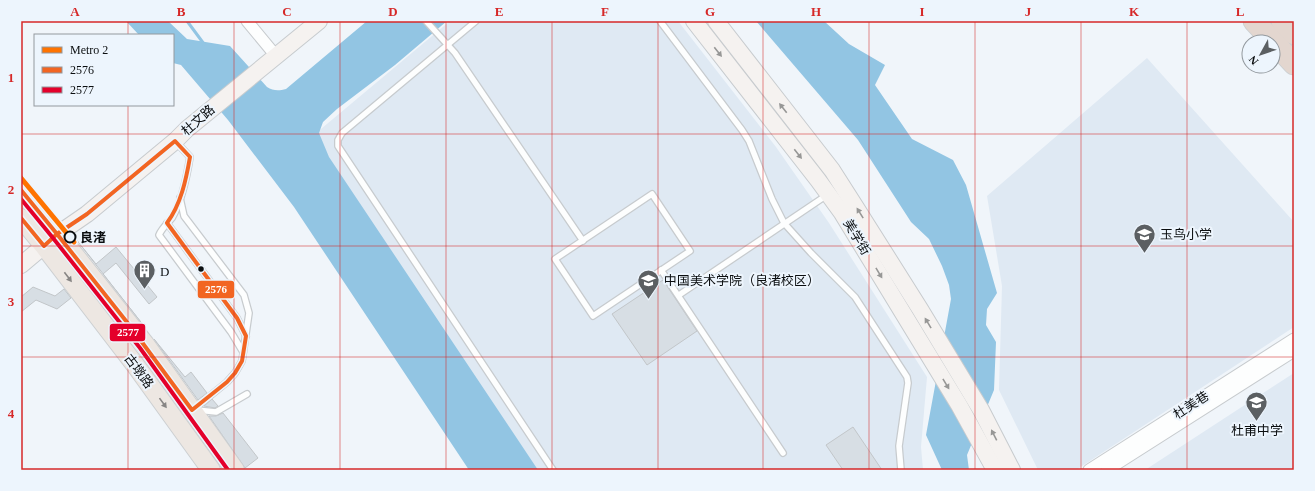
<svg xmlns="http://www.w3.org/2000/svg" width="1315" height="491" viewBox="0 0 1315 491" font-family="'Times New Roman','Noto Sans SC',serif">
<rect width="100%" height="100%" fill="#f0f5fa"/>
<g fill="#dfe9f3">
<path d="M450,21H678L776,147L829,223L927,377L921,447L923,470H532L309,139Z"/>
<path d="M1147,58L1294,222V327L1076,470H1038L999,390L1002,286L987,196Z"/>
<path d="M1294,373V470H1145Z"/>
</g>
<g fill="#92c5e3">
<path d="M126,21H168L187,39L230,46L267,87C273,91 279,91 286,89L367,21H447L395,65L337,109L323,122L319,133L329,157L538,470H469L294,207L228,120L181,65L173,63V35H139Z"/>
<path d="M756,21H824L849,44L885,65L875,85L912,139L953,160L966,185L997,293L987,309L986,325L996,342L994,390L967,455L969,470H942L926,435L951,299L949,285L942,266L929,239L911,222L858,140Z"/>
</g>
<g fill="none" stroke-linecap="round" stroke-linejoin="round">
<path stroke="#92c5e3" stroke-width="3" d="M187,21L204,44"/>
</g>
<g fill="#d7dee4" stroke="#c2c6c9">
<path d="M75,238L96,264L116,247L157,297L149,304L116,263L103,274L144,326Z"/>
<path d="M663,280L697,331L647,365L612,314Z"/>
<path d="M33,287L55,296L64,289L71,298L57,309L36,300L21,312V297Z"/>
<path d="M154,339L185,377L191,372L207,393L198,400Z"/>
<path d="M212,399L218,406L215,408L204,406Z"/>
<path d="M223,413L258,458L245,468L209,416H216Z"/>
<path d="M853,427L882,470H843L826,445Z"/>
</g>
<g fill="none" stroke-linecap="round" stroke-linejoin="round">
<defs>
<g id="lane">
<path d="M426,21L455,53L583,241"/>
<path d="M476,21L342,133L338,140V146L553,470"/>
<path d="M660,21L742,130L749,141L772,199L784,223L811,253L855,297L907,377L908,383L899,446L901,470"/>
<path d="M176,142L190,157C187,176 182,201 172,218C167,224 162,228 159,235L231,332L243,352"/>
<path d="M652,194L690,251L593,316L555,259Z"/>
<path d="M180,198L184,216L244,295L249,313L242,361L235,373L227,382L194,409"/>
<path d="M167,223L237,318L246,336"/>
<path d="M661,270L783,453"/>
<path d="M679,295L827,195"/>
<path d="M197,410L216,412L247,394"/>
</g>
<g id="street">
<path d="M247,21L276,56"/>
<path d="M1089,470L1294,339"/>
<path d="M1107,470L1294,351"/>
</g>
<g id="secondary">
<path d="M694,21L818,180L842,213L959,405L995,470"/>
<path d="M716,21L832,170L855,206L920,309L981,410L1012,470"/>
<path d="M21,265L58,234L87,214L175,141L187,129L319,21"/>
</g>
<g id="primary">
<path d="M21,190L58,234L145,344L235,470"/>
<path d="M21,218L44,246L136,366L211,470"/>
</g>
<g id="highway">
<path d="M1254,21L1294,64"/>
<path d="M1282,21L1294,34"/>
</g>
</defs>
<use href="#lane" stroke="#c7cbce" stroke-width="8"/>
<use href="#street" stroke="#c7cbce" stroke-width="13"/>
<use href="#secondary" stroke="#c7cbce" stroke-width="18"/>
<use href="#primary" stroke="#cdd0d2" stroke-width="20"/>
<use href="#highway" stroke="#cdd0d2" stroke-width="23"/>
<use href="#lane" stroke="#fdfefe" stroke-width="5.5"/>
<use href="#street" stroke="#fdfefe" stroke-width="11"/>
<use href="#secondary" stroke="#f5f2f0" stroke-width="16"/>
<use href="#primary" stroke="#ede7e2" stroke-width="18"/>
<use href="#highway" stroke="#e3d6cf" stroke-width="21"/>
<defs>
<g id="bus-1">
<path d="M175,141L190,157C186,180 181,204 167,223L237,318L246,336L242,361L235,373L227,382L192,410L130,326L57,234L87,214Z"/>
<path d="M21,190L57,234"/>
<path d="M21,218L44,246L57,234"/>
</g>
<path id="bus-2" d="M21,199L53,238L140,348L228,470"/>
</defs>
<use href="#bus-1" stroke="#edf5fd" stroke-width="7"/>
<use href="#bus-2" stroke="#edf5fd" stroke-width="7"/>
<use href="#bus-1" stroke="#f26522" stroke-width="4"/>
<use href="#bus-2" stroke="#e4002b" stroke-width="4"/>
<defs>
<path id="metro-1" d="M21,178L74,242"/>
</defs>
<use href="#metro-1" stroke="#edf5fd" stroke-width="8"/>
<use href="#metro-1" stroke="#ff7300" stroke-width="5"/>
</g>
<defs><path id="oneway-solid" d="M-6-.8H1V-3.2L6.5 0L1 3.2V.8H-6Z"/></defs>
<g fill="#979796">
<use href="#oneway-solid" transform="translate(718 52) rotate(52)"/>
<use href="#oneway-solid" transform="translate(783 108) rotate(-128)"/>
<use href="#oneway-solid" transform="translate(798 154) rotate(52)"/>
<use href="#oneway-solid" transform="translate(860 213) rotate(-122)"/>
<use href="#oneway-solid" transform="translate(879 273) rotate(59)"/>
<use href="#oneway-solid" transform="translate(928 323) rotate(-121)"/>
<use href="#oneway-solid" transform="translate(946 384) rotate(59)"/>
<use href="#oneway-solid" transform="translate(994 435) rotate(-117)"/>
</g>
<g fill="#878584">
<use href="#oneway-solid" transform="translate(68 277) rotate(53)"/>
<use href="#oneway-solid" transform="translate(163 403) rotate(54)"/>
</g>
<path fill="none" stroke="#d62828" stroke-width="1" stroke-opacity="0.55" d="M128,21V35M234,21V470M340,21V470M446,21V470M552,21V470M658,21V470M763,21V470M869,21V470M975,21V470M1081,21V470M1187,21V470M128,105V470M21,134H1294M21,246H1294M21,357H1294"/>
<defs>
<symbol id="school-pin" viewBox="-11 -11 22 30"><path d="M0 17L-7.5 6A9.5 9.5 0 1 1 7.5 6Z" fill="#5b5f62" stroke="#edf5fd"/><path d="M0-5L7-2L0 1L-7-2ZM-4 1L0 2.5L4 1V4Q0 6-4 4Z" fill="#fff"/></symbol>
<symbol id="building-pin" viewBox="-11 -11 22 30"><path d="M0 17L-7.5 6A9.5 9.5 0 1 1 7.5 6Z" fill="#5b5f62" stroke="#edf5fd"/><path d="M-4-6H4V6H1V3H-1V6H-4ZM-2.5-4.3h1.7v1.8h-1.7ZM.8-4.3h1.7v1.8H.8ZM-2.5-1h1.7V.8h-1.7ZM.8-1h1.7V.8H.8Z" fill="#fff"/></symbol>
<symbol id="university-pin" viewBox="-11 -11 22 30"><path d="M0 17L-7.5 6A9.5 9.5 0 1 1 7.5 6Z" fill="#5b5f62" stroke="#edf5fd"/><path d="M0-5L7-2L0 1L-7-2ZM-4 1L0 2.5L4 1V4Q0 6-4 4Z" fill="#fff"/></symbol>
</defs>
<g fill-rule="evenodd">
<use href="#school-pin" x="1132" y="222" width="25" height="34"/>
<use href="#building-pin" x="132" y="258" width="25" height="34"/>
<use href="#university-pin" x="636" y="268" width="25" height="34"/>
<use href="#school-pin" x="1244" y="390" width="25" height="34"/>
</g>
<circle fill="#edf5fd" stroke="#0b0e10" stroke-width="2" cx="70" cy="237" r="5.5"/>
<circle fill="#0b0e10" stroke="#edf5fd" stroke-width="1.5" cx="201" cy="269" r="3.5"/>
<g text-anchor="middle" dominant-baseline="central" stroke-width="4" stroke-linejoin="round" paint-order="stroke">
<g font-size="13" fill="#0b0e10" stroke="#edf5fd">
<text transform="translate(198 120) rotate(-41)">杜文路</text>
<text transform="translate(857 237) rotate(59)">美学街</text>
<text transform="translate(139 371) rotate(53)">古墩路</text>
<text transform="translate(1191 405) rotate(-33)">杜美巷</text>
</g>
<g font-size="13" fill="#0b0e10" stroke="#edf5fd" text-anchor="start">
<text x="1160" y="234">玉鸟小学</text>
<text x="160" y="271">D</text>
<text x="664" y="280">中国美术学院（良渚校区）</text>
<text x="1257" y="430" text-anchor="middle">杜甫中学</text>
</g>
<g font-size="13" font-weight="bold" fill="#0b0e10" stroke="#edf5fd" text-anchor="start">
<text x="80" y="237">良渚</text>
</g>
</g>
<g stroke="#edf5fd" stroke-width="1.5">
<rect x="197" y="280" width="38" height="19" rx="4" fill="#f26522"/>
<rect x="109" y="323" width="37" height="19" rx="4" fill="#e4002b"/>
</g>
<g font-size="11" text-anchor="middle" font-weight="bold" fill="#fff">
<text x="216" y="293">2576</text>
<text x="128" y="336">2577</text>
</g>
<rect width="1315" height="491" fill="none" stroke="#edf5fd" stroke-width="44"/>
<rect x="34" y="34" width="140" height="72" fill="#edf5fd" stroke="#93999e"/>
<rect x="42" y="47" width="20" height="6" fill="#ff7300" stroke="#93999e"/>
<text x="70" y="54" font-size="12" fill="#0b0e10">Metro 2</text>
<rect x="42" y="67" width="20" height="6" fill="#f26522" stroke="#93999e"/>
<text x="70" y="74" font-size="12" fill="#0b0e10">2576</text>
<rect x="42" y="87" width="20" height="6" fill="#e4002b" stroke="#93999e"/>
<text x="70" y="94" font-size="12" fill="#0b0e10">2577</text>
<g transform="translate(1261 54) rotate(230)"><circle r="19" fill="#edf5fd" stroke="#93999e"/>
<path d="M0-3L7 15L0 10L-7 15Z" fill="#5b5f62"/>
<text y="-6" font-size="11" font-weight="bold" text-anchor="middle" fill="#0b0e10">N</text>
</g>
<rect x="22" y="22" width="1271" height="447" fill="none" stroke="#d62828" stroke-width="1.5"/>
<g font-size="13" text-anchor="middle" font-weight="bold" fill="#d62828">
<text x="75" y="16">A</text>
<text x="181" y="16">B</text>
<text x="287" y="16">C</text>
<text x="393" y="16">D</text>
<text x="499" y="16">E</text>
<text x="605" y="16">F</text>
<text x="710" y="16">G</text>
<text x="816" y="16">H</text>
<text x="922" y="16">I</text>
<text x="1028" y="16">J</text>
<text x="1134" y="16">K</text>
<text x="1240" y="16">L</text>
<text x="11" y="82">1</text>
<text x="11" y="194">2</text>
<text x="11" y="306">3</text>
<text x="11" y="418">4</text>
</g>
</svg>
